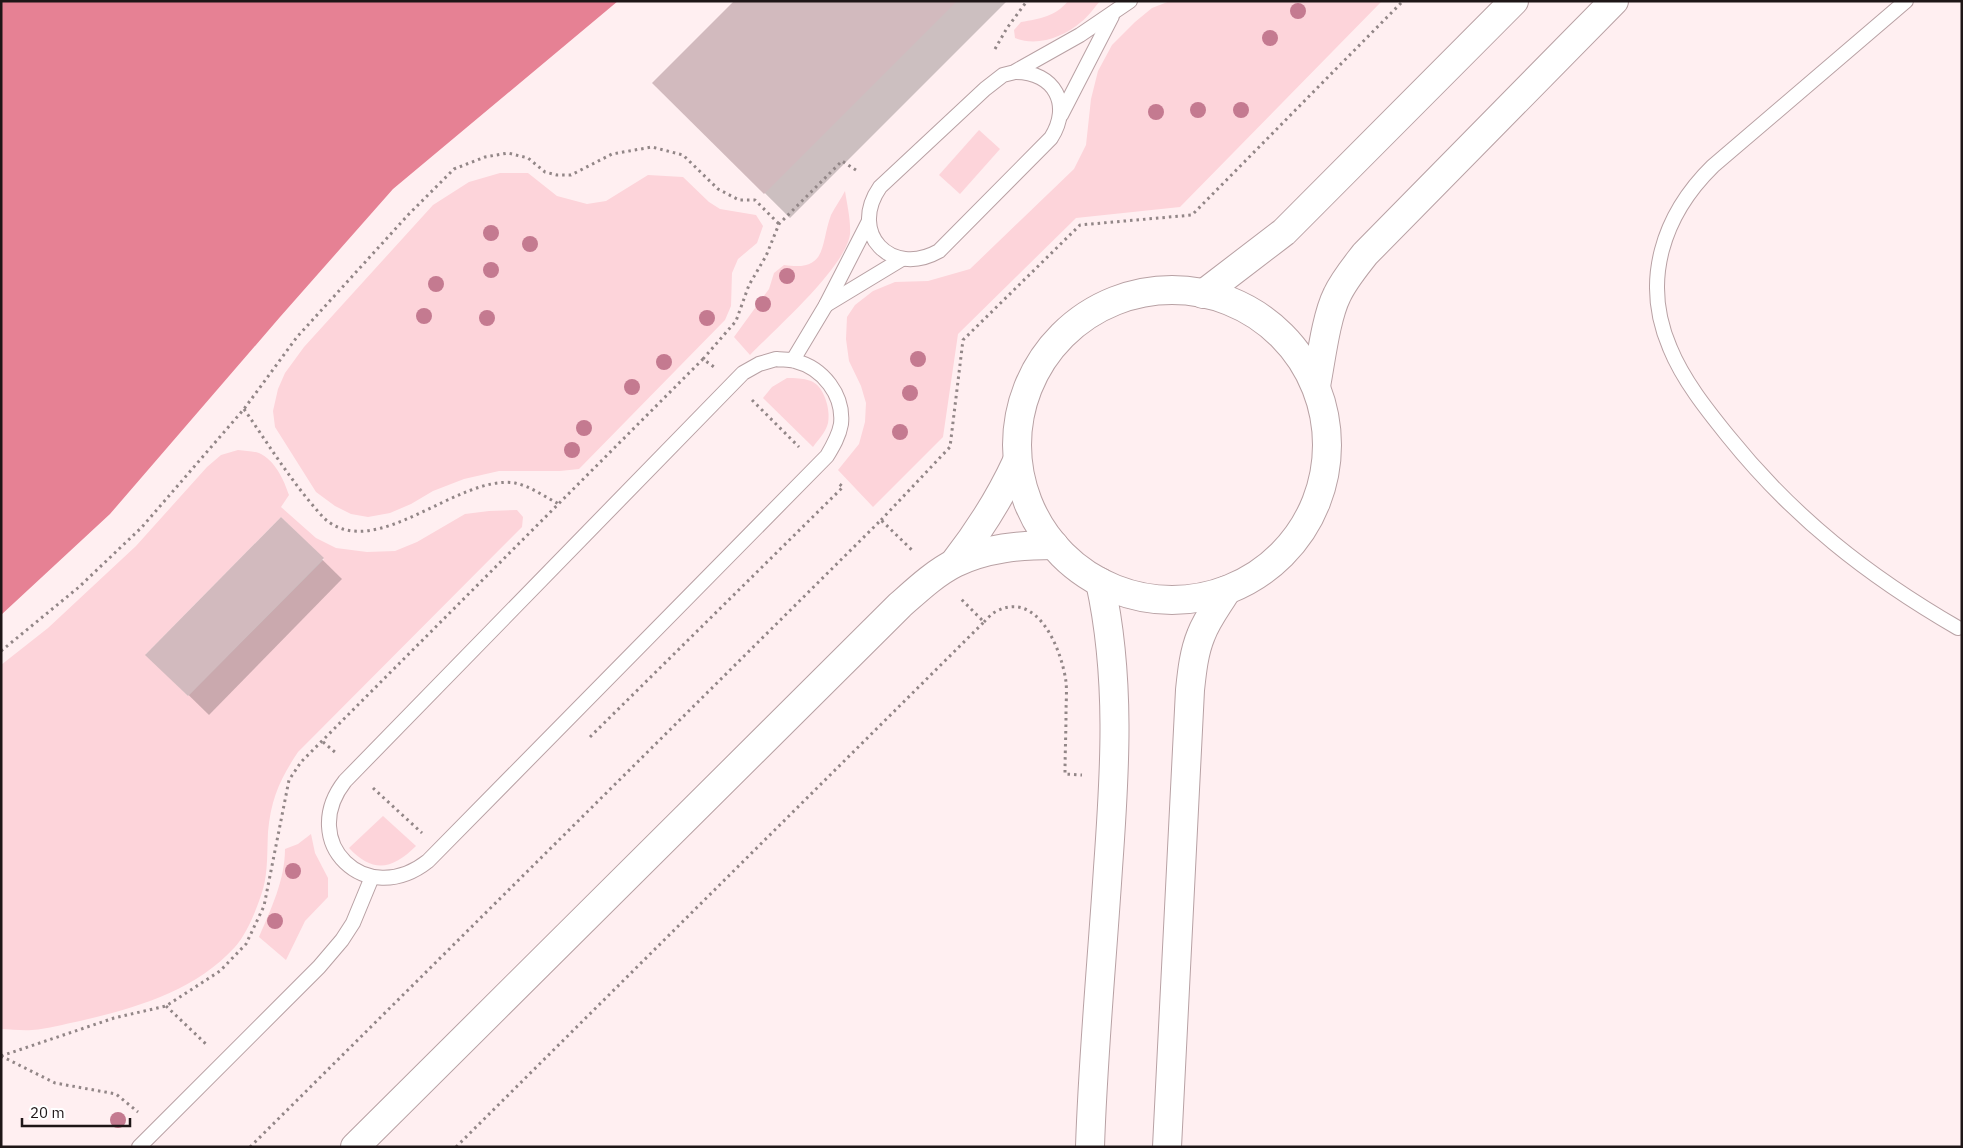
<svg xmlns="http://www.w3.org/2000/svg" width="1963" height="1148" viewBox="0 0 1963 1148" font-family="'IBM Plex Sans',sans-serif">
<rect width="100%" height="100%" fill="#ffeff1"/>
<g fill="#fdd4da" fill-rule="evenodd">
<path d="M1068,1H1100C1094,8 1088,17 1081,22C1064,37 1037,47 1015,38L1014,30L1021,22C1040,19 1056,16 1068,1Z"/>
<path d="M1170,1H1382L1180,207L1076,218L958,334L943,437L873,507L838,470L859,444L865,422L866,403L861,386L849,361L846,339L847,317L855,305L873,291L895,282L928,281L970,269L1074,169L1086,145L1091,99L1098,71L1112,45L1135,22L1152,8Z"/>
<path d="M979,130L1000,149L960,194L939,175Z"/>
<path d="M500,173H528L557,196L587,204L606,201L648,175L683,177L709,202L720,209L756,215L763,226L757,243L738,259L732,273L731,306L725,320L579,469L560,471H499L464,479L433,491L411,504L390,513L368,517L351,514L335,506L316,492L275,427L273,411L278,389L285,373L304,347L433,205L469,182Z"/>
<path d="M845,191C847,204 851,221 850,234C846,267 775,329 750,355L734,337L769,289L774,273L784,265C828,272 820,245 831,215C835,207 841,199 845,191Z"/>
<path d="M787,378C795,378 803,378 811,381C824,386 831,410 828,423C826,432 818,440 813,447L763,398L772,387Z"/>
<path d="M238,450C245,451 253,451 259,453C275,460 284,480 289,495L281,507L316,538L336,548L367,552L395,551L417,542L465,514L489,511L517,510L523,517L522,527L298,752C280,779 271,799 268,832C267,851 268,871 263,889C258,906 247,934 235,947C195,991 136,1008 80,1021C64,1024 48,1029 32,1030C22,1031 11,1029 1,1029V665L48,628L136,546L207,467L221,455ZM281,517L324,559L188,696L146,654Z"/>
<path d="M383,816L416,846C393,869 373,874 349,848Z"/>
<path d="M311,834L315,853L328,878V897L305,921L286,960L259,937C271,909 285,880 285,849L298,844Z"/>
</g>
<path fill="#e68194" d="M1,1H618L393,189L280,317L110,514L1,615Z"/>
<g fill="#0003">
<path d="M736,1H1007L790,218L654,83Z"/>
<path d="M281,519L342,579L209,715L167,674Z"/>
</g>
<g fill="#d2babe">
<path d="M734,1H957L764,194L652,83Z"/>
<path d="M281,517L324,558L188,696L145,655Z"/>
</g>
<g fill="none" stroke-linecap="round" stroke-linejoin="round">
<defs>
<g id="service">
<path d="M1906,1L1713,166C1663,215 1641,281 1670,348C1683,380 1707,410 1728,436C1793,517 1868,576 1958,628"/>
<path d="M1016,71L1080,35L1130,1"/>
<path d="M1015,72C1055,72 1072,105 1051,138L939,251C891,278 848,233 880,187L985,89L1003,75Z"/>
<path d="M1061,115L1112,16"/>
<path d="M826,305L902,259"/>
<path d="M776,359C782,360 789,359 795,361C823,368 844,395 841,424C839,436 833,446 827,456L428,861C366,910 297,842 345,781L743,373L759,364Z"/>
<path d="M793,360L826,305L868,223"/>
<path d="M139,1147L319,967L342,940L353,923L372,877"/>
</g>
<g id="minor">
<circle cx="1172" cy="445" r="155"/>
<path d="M1203,294L1284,232L1514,1"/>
<path d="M1316,386C1321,360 1326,317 1337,295C1344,280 1355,267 1365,254L1614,1"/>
<path d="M954,563C979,531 1000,498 1017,461"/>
<path d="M355,1147L900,605C917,590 935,573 955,563C986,548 1020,545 1054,545"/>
<path d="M1090,1147C1093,1054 1102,961 1108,868C1115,772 1121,677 1100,582"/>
<path d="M1167,1147L1190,690C1192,671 1194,652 1201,635C1207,619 1218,605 1227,590"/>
</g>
</defs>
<use href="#service" stroke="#b8a1a4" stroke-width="16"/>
<use href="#minor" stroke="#b8a1a4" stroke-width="30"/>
<g stroke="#928687" stroke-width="3" stroke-dasharray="2.5 4" stroke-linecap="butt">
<path d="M995,49L1007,28L1027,1"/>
<path d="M703,359L736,321L749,285L766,256L779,224L842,161L859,172"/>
<path d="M752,400L799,447"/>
<path d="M244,409C266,441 286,473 310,502C315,508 320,514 325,519C376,563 458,474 515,483C530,486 545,497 559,504"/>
<path d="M881,520L950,447L963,340L1080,225L1192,215L1403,1"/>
<path d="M984,622C987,619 991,614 995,612C1038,588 1062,651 1066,682C1067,692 1066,703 1066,713C1066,733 1065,754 1065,774L1082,775"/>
<path d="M1,651L79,587L142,527L244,409L297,337L408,215L454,169L485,157L508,153L528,158L545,172L557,175H571L612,154L652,147L683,155L718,189L739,200H755L779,224"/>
<path d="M590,737L843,487L837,482"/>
<path d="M323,742L336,753"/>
<path d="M373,788L422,833"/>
<path d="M166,1006L207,1045"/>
<path d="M1,1056L114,1018L166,1006L220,971L246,944L264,906L289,780L301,762L703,359L714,367"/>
<path d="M1,1056L55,1083L116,1094L138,1112"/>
<path d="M250,1147L881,520L914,552"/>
<path d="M456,1147L984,622L959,597"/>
</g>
<use href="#service" stroke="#fff" stroke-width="14"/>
<use href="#minor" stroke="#fff" stroke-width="28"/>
</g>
<g fill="#c47a90">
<circle cx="1298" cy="11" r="8"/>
<circle cx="1270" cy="38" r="8"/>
<circle cx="1198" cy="110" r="8"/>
<circle cx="1241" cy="110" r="8"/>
<circle cx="1156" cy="112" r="8"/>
<circle cx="491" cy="233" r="8"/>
<circle cx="530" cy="244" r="8"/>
<circle cx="491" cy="270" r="8"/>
<circle cx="787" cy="276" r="8"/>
<circle cx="436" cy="284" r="8"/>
<circle cx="763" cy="304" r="8"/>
<circle cx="424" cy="316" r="8"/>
<circle cx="487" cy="318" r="8"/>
<circle cx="707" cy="318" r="8"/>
<circle cx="918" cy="359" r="8"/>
<circle cx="664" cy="362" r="8"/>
<circle cx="632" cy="387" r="8"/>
<circle cx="910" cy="393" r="8"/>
<circle cx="584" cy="428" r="8"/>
<circle cx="900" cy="432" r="8"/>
<circle cx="572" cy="450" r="8"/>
<circle cx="293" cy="871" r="8"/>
<circle cx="275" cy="921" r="8"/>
<circle cx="118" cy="1120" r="8"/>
</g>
<rect width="1963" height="1148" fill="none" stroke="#1e1617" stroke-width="5"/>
<path d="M22 1118v8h108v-8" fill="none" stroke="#1e1617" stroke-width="2.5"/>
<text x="30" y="1118" font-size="15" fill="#1e1617" stroke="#ffffff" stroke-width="4" paint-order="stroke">20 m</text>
</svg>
